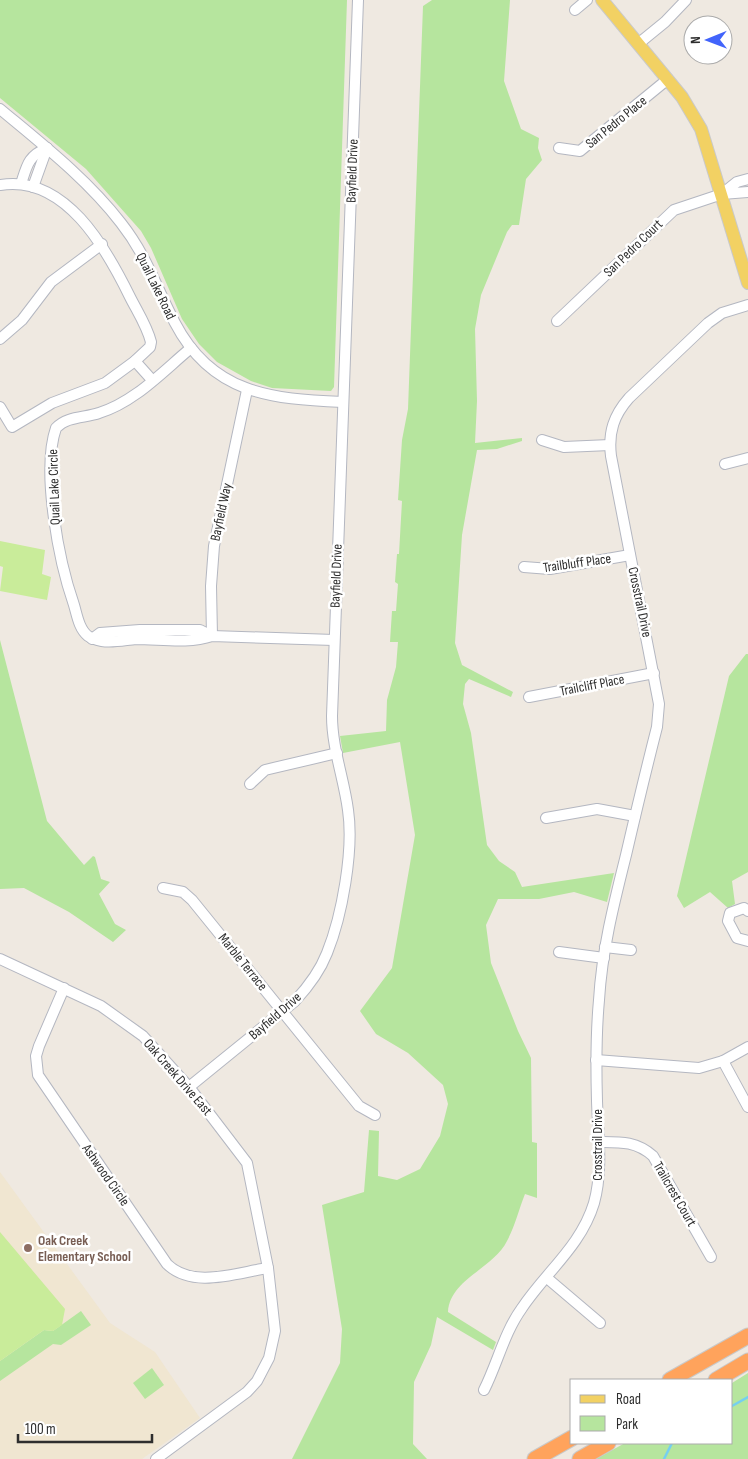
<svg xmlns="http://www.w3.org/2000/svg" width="748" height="1459" viewBox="0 0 748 1459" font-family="'Sofia Sans Condensed',sans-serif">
<rect width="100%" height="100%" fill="#efe9e1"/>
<path fill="#f0e6d1" d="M0,1172L110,1323L155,1352L200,1418L142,1459H0Z"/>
<g fill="#b6e59e">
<path d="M0,0H347L334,387L331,391L272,388L251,381L217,362L199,344L182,319L151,248L141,231L86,169L0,98Z"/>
<path d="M432,0H510L504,81L521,129L539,138L538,148L542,160L526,179L519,225H512L507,232L481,295L475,329L477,401L475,443L522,438V441L497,449L477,450L462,535L455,643L462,665L513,692L511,697L469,679L465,684L463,704L471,733L487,845L499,861L515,872L522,887L614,873L607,902L574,892L539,899H498L486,925L491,963L518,1031L531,1058L532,1142L537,1143V1198L525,1194C519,1209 515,1226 507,1241C493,1269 450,1279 448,1312L496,1342L493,1350L437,1317L431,1345L414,1382L413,1444L427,1459H292L340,1363L342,1329L322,1205L364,1192L369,1130L379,1131L378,1176L397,1180L420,1169L440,1136L448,1104L443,1085L408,1053L376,1034L360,1011L392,968L415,835L400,742L343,753L340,736L386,731L387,700L396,667L398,642H390L392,611H396L398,584L395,582L397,554H399L402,501L398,500L402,440L408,409L423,6Z"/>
<path d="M0,640L47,821L84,865L93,856L95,857L101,879L110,882L99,894L115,924L126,930L113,942L69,912L24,888L0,889Z"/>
<path d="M746,654H748V872L732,881L735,904L728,908L710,892L684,908L677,896L729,676Z"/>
<path d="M81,1311L91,1325L61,1345L53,1344L0,1381V1361L44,1330L53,1331Z"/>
<path d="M152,1368L164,1385L145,1399L133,1383Z"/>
<path d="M748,1373V1459H596L625,1443H732V1383Z"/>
</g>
<g fill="#c9ec9a">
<path d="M0,541L45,550L42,574L51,577L47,600L0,591L3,567L0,566Z"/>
<path d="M0,1232L65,1309L62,1325L53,1331L44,1330L0,1361Z"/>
</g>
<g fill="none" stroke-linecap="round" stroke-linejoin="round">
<g stroke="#75cff0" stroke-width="2.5">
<path d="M732,1406L748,1397"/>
<path d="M664,1459L672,1443"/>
</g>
<defs>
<g id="minor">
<path d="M575,10L587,0"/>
<path d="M638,44L665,22L686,0"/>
<path d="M0,109C42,144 87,179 121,223C147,256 156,287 175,323C212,394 271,399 343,402"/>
<path d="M559,148L580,151L668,79"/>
<path d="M21,184C27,165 28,156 47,148"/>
<path d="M0,185C65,174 106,248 130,297C137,311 147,326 151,342L150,347L135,361L105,383L52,403L12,427L0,407"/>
<path d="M33,187L47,148"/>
<path d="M722,194L737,182L748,179"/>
<path d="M557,321L674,210L722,194L748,192"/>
<path d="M0,339L22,320L51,282L102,244"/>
<path d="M191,348C163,371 135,402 99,413C85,418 67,416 56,428C41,471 59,562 74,605C77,615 79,629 88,636C92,639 97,640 102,641C112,643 125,640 136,639C161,639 188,644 212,636L334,640"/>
<path d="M135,361L152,380"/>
<path d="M542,440L564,447L610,445"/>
<path d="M725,464L748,458"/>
<path d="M524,567L550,569L630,555"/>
<path d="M212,636L211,586L214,546L247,390"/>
<path d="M92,639L100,633L140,630H200L212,636"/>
<path d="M529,697L654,673"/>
<path d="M250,784L265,770L337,753"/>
<path d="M546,818L597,809L635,816"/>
<path d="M163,888L183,892L192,900L359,1106L375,1115"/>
<path d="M748,911L744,908L730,913L728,921L737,938L748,941"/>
<path d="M605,947L631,950"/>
<path d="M559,952L604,958"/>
<path d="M0,959L101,1006L143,1036L189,1087L247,1163L268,1268L275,1331L269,1358L257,1381L247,1392L156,1459"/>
<path d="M64,988L39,1046L36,1056L38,1075L167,1264C193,1289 235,1273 268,1268"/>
<path d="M596,1060L699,1068L723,1061L748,1047"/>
<path d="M723,1061L748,1107"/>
<path d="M189,1087L295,1001C308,987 320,971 327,953C342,916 354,850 348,810C344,779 332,748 332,716L358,0"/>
<path d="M599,1142C620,1142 636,1141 653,1156L711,1257"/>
<path d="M547,1278L600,1323"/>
<path d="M484,1390C498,1362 504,1333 522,1308C546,1272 581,1246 594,1203C603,1171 598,1134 597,1101C596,1067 596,1033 599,1000C602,950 614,903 626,855C636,812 646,770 657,727L659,704L611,456C608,432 614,415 629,398L708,323L722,313L748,305"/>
</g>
<path id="major" d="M602,0L682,97L701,129L748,283"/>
<g id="highway">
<path d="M670,1380L748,1336"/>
<path d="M716,1380L748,1361"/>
<path d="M535,1459L572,1438"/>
<path d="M580,1459L608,1443"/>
</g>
</defs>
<use href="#minor" stroke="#b4b7c1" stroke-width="12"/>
<use href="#major" stroke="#c9c9c9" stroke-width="14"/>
<use href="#highway" stroke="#c9c9c9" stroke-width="17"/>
<use href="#minor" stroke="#fff" stroke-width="10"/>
<use href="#major" stroke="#f2d163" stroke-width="12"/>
<use href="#highway" stroke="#ffa35c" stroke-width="15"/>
</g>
<circle fill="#8d6e63" stroke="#fff" stroke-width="2" cx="28" cy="1248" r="5"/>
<g text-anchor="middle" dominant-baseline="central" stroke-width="5" stroke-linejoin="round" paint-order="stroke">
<g font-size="14" fill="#2e2e2e" stroke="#fff">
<text transform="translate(616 122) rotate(-39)">San Pedro Place</text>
<text transform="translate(352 171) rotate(-88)">Bayfield Drive</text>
<text transform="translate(633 248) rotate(-44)">San Pedro Court</text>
<text transform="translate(156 286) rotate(64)">Quail Lake Road</text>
<text transform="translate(54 487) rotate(-92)">Quail Lake Circle</text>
<text transform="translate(221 512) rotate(-78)">Bayfield Way</text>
<text transform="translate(577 563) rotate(-8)">Trailbluff Place</text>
<text transform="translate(336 576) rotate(-88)">Bayfield Drive</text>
<text transform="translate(640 602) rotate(78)">Crosstrail Drive</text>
<text transform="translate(592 685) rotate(-11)">Trailcliff Place</text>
<text transform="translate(243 962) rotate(51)">Marble Terrace</text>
<text transform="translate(275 1016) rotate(-41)">Bayfield Drive</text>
<text transform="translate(178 1077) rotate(49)">Oak Creek Drive East</text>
<text transform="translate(597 1145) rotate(-90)">Crosstrail Drive</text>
<text transform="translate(106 1175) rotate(55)">Ashwood Circle</text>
<text transform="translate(675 1194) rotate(60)">Trailcrest Court</text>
</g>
<g font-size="14" font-weight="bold" fill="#785e54" stroke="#fff" text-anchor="start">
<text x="38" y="1240">Oak Creek<tspan x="38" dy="16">Elementary School</tspan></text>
</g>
</g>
<rect x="570" y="1379" width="162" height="65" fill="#ffffff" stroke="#ababab"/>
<rect x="580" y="1395" width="25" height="8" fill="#f2d163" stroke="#ababab"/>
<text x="616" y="1404" font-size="15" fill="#2e2e2e">Road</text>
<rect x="580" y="1416" width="25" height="15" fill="#b6e59e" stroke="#ababab"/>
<text x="616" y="1429" font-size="15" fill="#2e2e2e">Park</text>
<g transform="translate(708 40) rotate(269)"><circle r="24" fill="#ffffff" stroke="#ababab"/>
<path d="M0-4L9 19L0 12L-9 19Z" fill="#4264fb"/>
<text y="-8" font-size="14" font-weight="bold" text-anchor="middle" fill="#2e2e2e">N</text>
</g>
<path d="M18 1434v8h134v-8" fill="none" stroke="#2e2e2e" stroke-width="2.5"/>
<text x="25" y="1434" font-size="15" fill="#2e2e2e" stroke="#ffffff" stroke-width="4" paint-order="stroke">100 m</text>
</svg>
